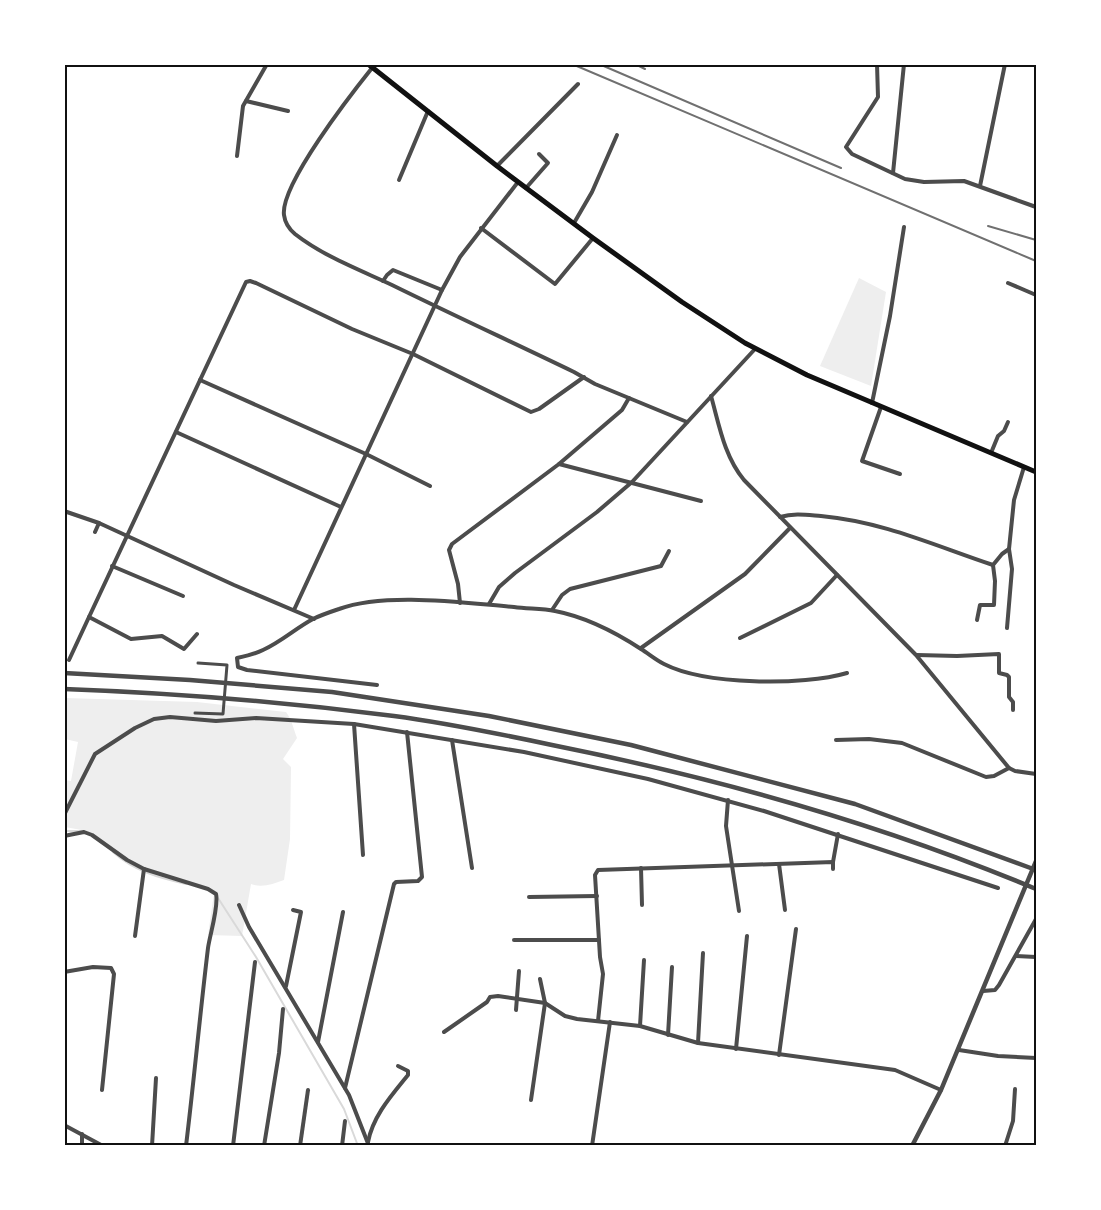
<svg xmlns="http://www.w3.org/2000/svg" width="1101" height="1210" viewBox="0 0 1101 1210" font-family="'Alegreya Sans',sans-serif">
<rect width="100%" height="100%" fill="#fff"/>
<g fill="#eee">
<path d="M859,278L886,292L871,386L820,366Z"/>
<path d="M65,698L197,702L286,712C292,720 293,728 297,738L283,759L291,767L290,839L284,880C273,884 262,888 251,884L242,936L208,935L214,893L199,887L144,872L122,860L87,831L65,827V780L71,781L78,742L65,739Z"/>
</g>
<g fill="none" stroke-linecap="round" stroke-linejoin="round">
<g stroke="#d9d9d9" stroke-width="2">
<path d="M64,831H84"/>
<path d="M113,852C134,871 159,878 186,884"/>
<path d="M218,898L256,957L344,1109L358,1146"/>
</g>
<path stroke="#4c4c4c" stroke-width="3" d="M195,713L223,714L227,665L198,663"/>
<g stroke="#4c4c4c" stroke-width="4">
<path d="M877,64L878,97L846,147L852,154L905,179L924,182L964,181L1036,207"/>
<path d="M372,68C352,93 280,185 284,215C285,223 289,229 295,234C323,256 360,270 392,285C453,315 514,343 574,372L595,384L687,422"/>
<path d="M246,101L288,111"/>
<path d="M237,156L243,106L267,64"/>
<path d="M497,166L578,84"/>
<path d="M893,173L904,64"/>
<path d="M399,180L428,111"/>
<path d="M980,186L1005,64"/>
<path d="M526,188L548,163L539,154"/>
<path d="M574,223L592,192L617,135"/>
<path d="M481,228L555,284L593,238"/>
<path d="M383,281L387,275L393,270L442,290"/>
<path d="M1008,283L1036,295"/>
<path d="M200,380L366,454L430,486"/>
<path d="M711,396C719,424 724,456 744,480L916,655L1009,768L1015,771L1036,774"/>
<path d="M872,403L890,316L904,227"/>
<path d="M881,407L862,461L900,474"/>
<path d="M176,432L341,507"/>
<path d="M991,453L998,436L1004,431L1008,422"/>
<path d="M559,464L701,501"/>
<path d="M64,511L99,523"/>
<path d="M780,517C794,513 807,515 821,516C884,522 933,545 993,565"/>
<path d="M95,532L99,523L234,585L314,619"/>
<path d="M112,566L183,596"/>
<path d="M460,603L458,584L449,550L452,544L559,464L622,410L629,398"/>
<path d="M489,604L499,587L515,573L597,512L632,482L755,349"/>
<path d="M294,610L442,290L460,257L518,182"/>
<path d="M552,610L562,595L570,589L661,566L669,551"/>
<path d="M977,620L980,605H994L995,581L993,565L1002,554L1009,549"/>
<path d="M1007,628L1012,569L1009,549L1014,500L1024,467"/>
<path d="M197,634L184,649L162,636L131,639L89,617L246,282L250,281L256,283L352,329L413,354L531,412L539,409L584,377"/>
<path d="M740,638L811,603L837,575"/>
<path d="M641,648L745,574L790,528"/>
<path d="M917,655L957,656L999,654V673L1007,675L1009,677V697L1013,702V710"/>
<path d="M69,660L89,617"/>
<path d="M377,685L247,670L238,667L237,658C246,656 255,654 263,650C281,642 296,628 313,619C321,615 330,612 339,609C386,592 464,603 514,607C528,609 542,608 555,611C586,617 615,632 641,649C649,654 656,660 664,664C705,685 803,686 847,673"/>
<path d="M354,724L363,855"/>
<path d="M452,740L472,868"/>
<path d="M836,740L869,739L902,743L986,777L994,776L1009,768"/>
<path d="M728,800L726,826L739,911"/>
<path d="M64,815L95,754L135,728L154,719L170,717L216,721L256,718L354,724L524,752L648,779L764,811L998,888"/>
<path d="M64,836L84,832L92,835L127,860L144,869L208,889L216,894C219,906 210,934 208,948C200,1014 194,1080 186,1146"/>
<path d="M833,862L838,834"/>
<path d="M779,864L785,910"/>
<path d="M641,868L642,905"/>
<path d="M529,897L597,896"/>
<path d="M239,905L249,927L349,1095L369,1146"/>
<path d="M135,936L144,869"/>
<path d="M514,940H599"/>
<path d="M1016,956L1036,957"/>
<path d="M64,972L93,967L111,968L114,974L102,1090"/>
<path d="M286,986L301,912L293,910"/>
<path d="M983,991L995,990L999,985L1036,919"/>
<path d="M516,1010L519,971"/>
<path d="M598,1021L603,974L600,957L595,875L598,870L833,862V869"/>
<path d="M640,1026L644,960"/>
<path d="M444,1032L487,1002L490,997L498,996L545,1003L565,1016L577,1019L640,1026L698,1043L895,1070L941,1090"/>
<path d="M668,1035L672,967"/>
<path d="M318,1042L343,912"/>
<path d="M698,1043L703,953"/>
<path d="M736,1049L747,936"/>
<path d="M959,1050L998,1056L1036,1058"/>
<path d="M779,1055L796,929"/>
<path d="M345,1088L394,884L396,882L418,881L422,877L407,732"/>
<path d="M531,1100L545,1003L540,979"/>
<path d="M64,1125L103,1146"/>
<path d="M82,1134V1146"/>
<path d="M368,1142C373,1116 391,1096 408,1075V1071L398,1066"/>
<path d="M152,1146L156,1078"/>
<path d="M233,1146L255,962"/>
<path d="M264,1146L279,1053L283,1009"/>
<path d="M300,1146L308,1090"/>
<path d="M342,1146L345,1121"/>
<path d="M592,1146L610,1022"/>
<path d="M1005,1146L1013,1121L1015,1089"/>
</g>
<g stroke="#4c4c4c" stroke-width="4.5">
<path d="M64,673L190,680L332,692L489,716L631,745L855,804L1036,870"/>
<path d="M64,689C175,693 285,702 394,716C447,723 500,734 552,745C717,778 881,824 1036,889"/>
<path d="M912,1146L941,1090L1036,861"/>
</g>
<path stroke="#111" stroke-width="5" d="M368,64L497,166L593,238L682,302L745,343L807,375L1036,472"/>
<g stroke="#707070" stroke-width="2">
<path d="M572,64L1036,261"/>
<path d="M599,64L841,168"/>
<path d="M635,64L645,69"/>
<path d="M988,226L1036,240"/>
</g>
</g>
<rect width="1101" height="1210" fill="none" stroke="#ffffff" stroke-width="132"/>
<rect x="66" y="66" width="969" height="1078" fill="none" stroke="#111" stroke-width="2"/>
</svg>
